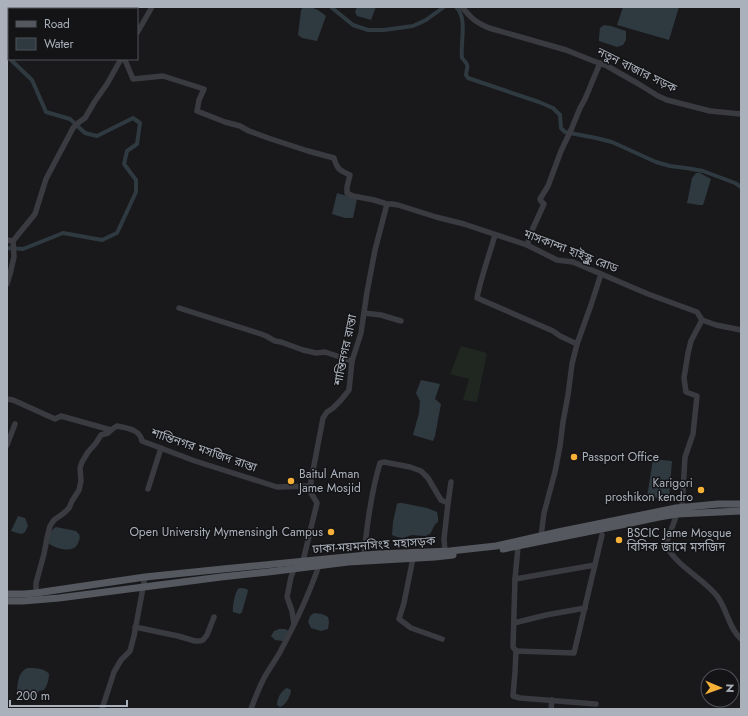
<svg xmlns="http://www.w3.org/2000/svg" width="748" height="716" viewBox="0 0 748 716" font-family="Jost,'Noto Sans Bengali',sans-serif">
<rect width="100%" height="100%" fill="#19191c"/>
<path fill="#1f2720" d="M461,346L487,353L477,402L463,400L469,379L450,374Z"/>
<g fill="#2f3940">
<path d="M303,7C315,7 317,9 326,16L317,41L302,38L298,35L301,10Z"/>
<path d="M357,7H376L371,20L357,16L355,12Z"/>
<path d="M623,7H679L669,40L617,25Z"/>
<path d="M604,25L611,26L626,31V40L623,45L617,47L599,41V37L600,28Z"/>
<path d="M696,173H700L711,179L704,202L703,205H699L687,203L692,178Z"/>
<path d="M337,193L357,199L353,218H345L332,214Z"/>
<path d="M421,380L440,384L435,399L441,404L435,436L433,441L413,435L419,413L420,401L416,393Z"/>
<path d="M653,459L672,461L669,499L647,497Z"/>
<path d="M399,503H402L427,508L437,512L438,517V522C433,525 433,530 430,534L425,536L412,535L403,538L397,537L392,535L393,522L397,504Z"/>
<path d="M18,516L25,518L28,526L25,532L22,534L17,533L11,531Z"/>
<path d="M56,527L76,531L79,534C80,537 80,539 78,543C74,554 57,549 49,544C49,538 50,530 56,527Z"/>
<path d="M241,588L247,589L248,591L242,612L240,614L233,612C232,608 235,592 238,589C239,588 240,588 241,588Z"/>
<path d="M314,613L322,614L328,617L329,622L328,629L321,631L311,628L308,622L310,616Z"/>
<path d="M279,629H285L289,631L283,641L275,640L271,636L274,631Z"/>
<path d="M27,668C34,668 45,668 49,674C49,680 47,686 44,690L39,691L36,698C30,698 21,696 17,691C18,681 18,673 27,668Z"/>
<path d="M287,688L291,690C291,696 285,706 280,707L277,705C277,698 281,691 287,688Z"/>
</g>
<g fill="none" stroke-linecap="round" stroke-linejoin="round">
<g stroke="#2f3940" stroke-width="4">
<path d="M331,7L353,25L368,30H384L413,26L426,20L444,7"/>
<path d="M456,7C468,18 460,43 462,58C470,67 467,65 466,75L468,78L539,102L553,108L560,115L561,128L565,132L596,138L612,142L656,162L670,166L686,168L703,171L735,183L741,187"/>
<path d="M68,9L71,7"/>
<path d="M7,49L9,46"/>
<path d="M7,248L23,249L63,233L102,240L117,233L136,192V180L124,164L127,151L137,144L140,123L133,118L97,136L85,133L70,119L46,112L32,80L10,59"/>
</g>
<g stroke="#3a3b41" stroke-width="5.5">
<path d="M462,7C471,18 475,22 489,28L566,50L591,60L607,66L637,83L658,96L667,100L710,111L741,114"/>
<path d="M137,33L152,7"/>
<path d="M121,59L125,60L133,79L163,76L204,89L199,100L197,111L225,122L240,126L249,131L271,139L308,151L334,158C337,169 339,170 350,175L347,187V193L353,196L374,200L387,204H392L398,205L436,217L464,224L527,245L557,260L573,262L648,294L697,312L702,320L716,325L741,330"/>
<path d="M495,235C489,256 481,277 477,298L553,331L560,336L577,344L591,305L601,274"/>
<path d="M7,240L13,241"/>
<path d="M527,245L533,228L544,204L541,201L540,199L548,186L561,151L571,130L580,108L585,99L600,63"/>
<path d="M7,284L10,274L14,257L13,241L35,214L46,179L73,128L78,123L85,118L95,101L107,84L121,59"/>
<path d="M179,308L261,334L266,336L275,341L281,342L303,350L316,353L325,352L352,361"/>
<path d="M364,313L381,315L401,321"/>
<path d="M7,399L13,400L55,419L61,416L111,430L117,426C126,428 140,429 142,441L195,461L277,487L311,486"/>
<path d="M7,445L15,424"/>
<path d="M148,489L161,448"/>
<path d="M448,503L451,482"/>
<path d="M682,508L685,457L693,434L697,396L686,392L684,378L688,353L691,341L702,320"/>
<path d="M677,514L666,544C674,565 703,578 717,596C727,609 729,629 741,639"/>
<path d="M541,536L544,513L555,472L560,446L563,422L568,395L572,364L577,344"/>
<path d="M518,547L515,579L513,647L516,651L515,672L513,696L520,698L596,704"/>
<path d="M364,555C367,524 371,493 380,463L384,462L410,467L421,471L428,478L441,500L448,503L444,539L445,551"/>
<path d="M413,558L404,603L399,619L411,628L442,639"/>
<path d="M303,561L317,503L311,493V481L323,418L327,412L333,408L341,400L349,390L352,361L361,333L367,292L375,250L387,204"/>
<path d="M294,569L291,577L287,597L292,611L294,624"/>
<path d="M515,579L595,565"/>
<path d="M36,593V583L44,554L47,538L50,526L54,520L64,513L69,508L72,501L79,490L81,481L80,468L82,462L88,452L96,443L101,435L108,433L111,430"/>
<path d="M514,623L546,615L585,608"/>
<path d="M135,627L178,636L195,641H200L203,640L207,635L214,617"/>
<path d="M516,651L574,653L602,535"/>
<path d="M102,709L114,672L121,660L130,651L134,636L145,577"/>
<path d="M251,709C255,698 259,688 264,678C269,669 275,661 280,652C295,624 309,595 319,565"/>
<path d="M551,709L552,700"/>
</g>
<g stroke="#565860" stroke-width="7">
<path d="M503,549L626,524L659,517L677,514L741,511"/>
<path d="M7,594H24L36,593L145,577L223,569L377,554L450,551L496,546L558,532L676,508L718,504H741"/>
<path d="M7,601H23L59,598L221,577L268,572L348,562L435,557L453,555"/>
</g>
</g>
<g fill="#f5b038" stroke="#141417" stroke-width="1.5">
<circle cx="574" cy="457" r="4"/>
<circle cx="291" cy="481" r="4"/>
<circle cx="701" cy="490" r="4"/>
<circle cx="331" cy="532" r="4"/>
<circle cx="619" cy="540" r="4"/>
</g>
<g text-anchor="middle" dominant-baseline="central" stroke-width="3" stroke-linejoin="round" paint-order="stroke">
<g font-size="12" fill="#abb1bb" stroke="#141417">
<text transform="translate(637 70) rotate(26)">নতুন বাজার সড়ক</text>
<text transform="translate(571 251) rotate(21)">মাসকান্দা হাইস্কুল রোড</text>
<text transform="translate(345 350) rotate(-78)">শান্তিনগর রাস্তা</text>
<text transform="translate(204 450) rotate(19)">শান্তিনগর মসজিদ রাস্তা</text>
<text transform="translate(374 545) rotate(-4)">ঢাকা-ময়মনসিংহ মহাসড়ক</text>
</g>
<g font-size="12" fill="#abb1bb" stroke="#141417" text-anchor="start">
<text x="582" y="457">Passport Office</text>
<text x="299" y="474">Baitul Aman<tspan x="299" dy="14">Jame Mosjid</tspan></text>
<text x="693" y="483" text-anchor="end">Karigori<tspan x="693" dy="14">proshikon kendro</tspan></text>
<text x="323" y="532" text-anchor="end">Open University Mymensingh Campus</text>
<text x="627" y="533">BSCIC Jame Mosque<tspan x="627" dy="14">বিসিক জামে মসজিদ</tspan></text>
</g>
</g>
<rect width="748" height="716" fill="none" stroke="#abb1bb" stroke-width="16"/>
<rect x="8" y="8" width="130" height="52" fill="#141417" stroke="#505359"/>
<rect x="16" y="21" width="20" height="6" fill="#565860" stroke="#505359"/>
<text x="44" y="28" font-size="12" fill="#abb1bb">Road</text>
<rect x="16" y="38" width="20" height="12" fill="#2f3940" stroke="#505359"/>
<text x="44" y="48" font-size="12" fill="#abb1bb">Water</text>
<g transform="translate(720 688) rotate(92)"><circle r="19" fill="#141417" stroke="#505359"/>
<path d="M0-3L7 15L0 10L-7 15Z" fill="#f5b038"/>
<text y="-6" font-size="11" font-weight="bold" text-anchor="middle" fill="#abb1bb">N</text>
</g>
<path d="M10 700v6h117v-6" fill="none" stroke="#abb1bb" stroke-width="2"/>
<text x="16" y="700" font-size="12" fill="#abb1bb" stroke="#141417" stroke-width="3" paint-order="stroke">200 m</text>
</svg>
